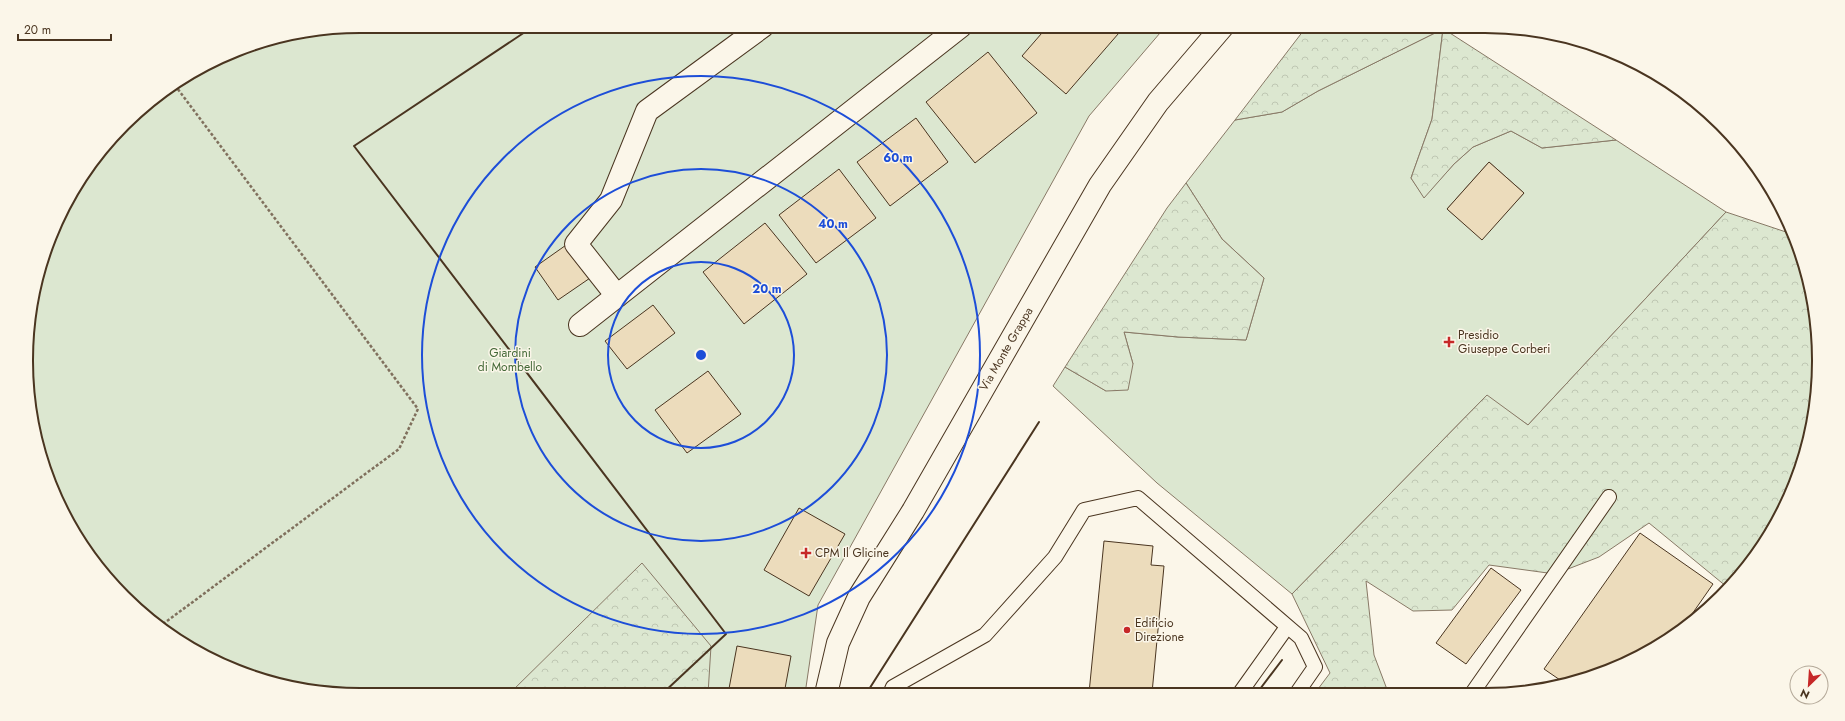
<svg xmlns="http://www.w3.org/2000/svg" width="1845" height="721" viewBox="0 0 1845 721" font-family="Jost,sans-serif">
<defs>
<pattern id="forest-crowns" width="20" height="18" patternUnits="userSpaceOnUse"><rect width="20" height="18" fill="#dce7d0"/><path d="M2 6a3 3 0 1 1 6 0M12 15a3 3 0 1 1 6 0" fill="none" stroke="#bec7b2"/></pattern>
</defs>
<rect width="100%" height="100%" fill="#fbf6e9"/>
<g fill="#dce7d0" stroke="#887966" fill-rule="evenodd">
<path d="M360,26H1166L1089,116L818,605L805,694L360,695L274,684L212,660L157,626L82,546L52,489L32,426L29,317L44,253L71,193L140,109L193,71L253,44Z"/>
<path d="M1443,29L1432,119L1411,178L1424,197L1454,164L1473,147L1511,131L1542,148L1616,140L1726,212L1528,425L1486,396L1292,594L1157,483L1053,386L1065,367L1106,391L1133,364L1124,332L1178,337L1246,340L1264,278L1222,239L1186,183L1235,120L1282,112L1318,91ZM1489,162L1524,193L1482,239L1447,209Z"/>
</g>
<g fill="url(#forest-crowns)" stroke="#887966">
<path d="M1307,26H1439L1616,140L1542,148L1511,131L1473,147L1454,164L1424,198L1411,178L1432,119L1443,29L1318,91L1282,112L1235,120Z"/>
<path d="M1186,183L1222,239L1264,278L1246,340L1178,337L1124,332L1133,364L1128,390L1106,391L1065,367L1167,208Z"/>
<path d="M1726,212L1792,234L1801,253L1816,317L1818,383L1808,447L1763,546L1727,587L1649,523L1599,557L1555,574L1489,565L1452,610L1413,611L1366,581L1374,655L1388,692L1315,693L1330,673L1292,594L1487,395L1528,425Z"/>
<path d="M642,563L711,646L708,694L508,695Z"/>
</g>
<g fill="#ecdcbc" stroke="#4a3520">
<path d="M1048,26H1125L1066,94L1022,56Z"/>
<path d="M988,52L1037,113L975,163L926,102Z"/>
<path d="M916,118L948,162L890,206L857,162Z"/>
<path d="M1489,162L1524,193L1482,240L1447,209Z"/>
<path d="M839,169L876,218L816,263L779,215Z"/>
<path d="M765,223L807,274L744,324L703,272Z"/>
<path d="M569,243L593,276L558,300L535,267Z"/>
<path d="M653,305L675,333L627,369L605,341Z"/>
<path d="M708,371L741,414L687,453L655,410Z"/>
<path d="M799,508L845,534L809,596L764,570Z"/>
<path d="M1640,533L1713,584L1683,627L1632,661L1563,682L1544,669Z"/>
<path d="M1104,541L1153,546L1151,565L1164,566L1152,693H1089Z"/>
<path d="M1491,568L1521,590L1466,664L1436,643Z"/>
<path d="M737,646L791,656L784,694H728Z"/>
</g>
<g fill="none" stroke-linecap="round" stroke-linejoin="round">
<defs>
<g id="lane">
<path d="M1473,692L1609,497"/>
<path d="M1240,693L1287,627"/>
<path d="M890,694L893,687L985,635L1055,557L1084,510L1138,498L1301,638L1315,667L1297,693"/>
</g>
<g id="street">
<path d="M617,296L576,244L611,200L647,111L763,26"/>
<path d="M580,325L961,26"/>
<path d="M826,694L838,643L859,597L913,511L1100,185L1158,102L1223,26"/>
</g>
</defs>
<use href="#lane" stroke="#4a3520" stroke-width="16"/>
<use href="#street" stroke="#4a3520" stroke-width="24"/>
<path stroke="#7f6f5c" stroke-width="2.5" stroke-dasharray="3 2" stroke-linecap="butt" d="M159,627L399,449L418,409L174,84"/>
<use href="#lane" stroke="#fbf6e9" stroke-width="14"/>
<use href="#street" stroke="#fbf6e9" stroke-width="22"/>
<g stroke="#4a3520" stroke-width="2">
<path d="M534,26L354,146L726,634L662,694"/>
<path d="M1257,693L1282,660"/>
<path d="M866,694L1039,422"/>
</g>
</g>
<g fill="none" stroke="#1d4ed8" stroke-width="2">
<circle cx="701" cy="355" r="93"/>
<circle cx="701" cy="355" r="186"/>
<circle cx="701" cy="355" r="279"/>
</g>
<g fill="#c62828" stroke="#fbf6e9" stroke-width="1.5">
<path d="M1447 336h4v4h4v4h-4v4h-4v-4h-4v-4h4z"/>
<path d="M804 547h4v4h4v4h-4v4h-4v-4h-4v-4h4z"/>
<circle cx="1127" cy="630" r="4"/>
</g>
<g text-anchor="middle" dominant-baseline="central" stroke-width="3" stroke-linejoin="round" paint-order="stroke">
<g font-size="12" fill="#4a3520" stroke="#fbf6e9" text-anchor="start">
<text x="1458" y="335">Presidio<tspan x="1458" dy="14">Giuseppe Corberi</tspan></text>
<text x="815" y="553">CPM Il Glicine</text>
<text x="1135" y="623">Edificio<tspan x="1135" dy="14">Direzione</tspan></text>
</g>
<g font-size="12" fill="#4a3520" stroke="#fbf6e9">
<text transform="translate(1006 349) rotate(-60)">Via Monte Grappa</text>
</g>
<g font-size="12" fill="#436837" stroke="#fbf6e9">
<text x="510" y="353">Giardini<tspan x="510" dy="14">di Mombello</tspan></text>
</g>
</g>
<path d="M0 0H1845V721H0ZM360 33H1485A327 327 0 0 1 1812 360V361A327 327 0 0 1 1485 688H360A327 327 0 0 1 33 361V360A327 327 0 0 1 360 33Z" fill="#fbf6e9" fill-rule="evenodd"/>
<path fill="none" stroke="#4a3520" stroke-width="2" d="M360 33H1485A327 327 0 0 1 1812 360V361A327 327 0 0 1 1485 688H360A327 327 0 0 1 33 361V360A327 327 0 0 1 360 33Z"/>
<circle cx="701" cy="355" r="6" fill="#1d4ed8" stroke="#fbf6e9" stroke-width="2"/>
<g font-size="12" text-anchor="middle" font-weight="bold" fill="#1d4ed8" stroke="#fbf6e9" stroke-width="3" stroke-linejoin="round" paint-order="stroke">
<text x="898" y="162">60 m</text>
<text x="833" y="228">40 m</text>
<text x="767" y="293">20 m</text>
</g>
<g transform="translate(1809 685) rotate(205)"><circle r="19" fill="#fbf6e9" stroke="#b4a999"/>
<path d="M0-3L7 15L0 10L-7 15Z" fill="#c62828"/>
<text y="-6" font-size="11" font-weight="bold" text-anchor="middle" fill="#4a3520">N</text>
</g>
<path d="M18 34v6h93v-6" fill="none" stroke="#4a3520" stroke-width="2"/>
<text x="24" y="34" font-size="12" fill="#4a3520" stroke="#fbf6e9" stroke-width="3" paint-order="stroke">20 m</text>
</svg>
